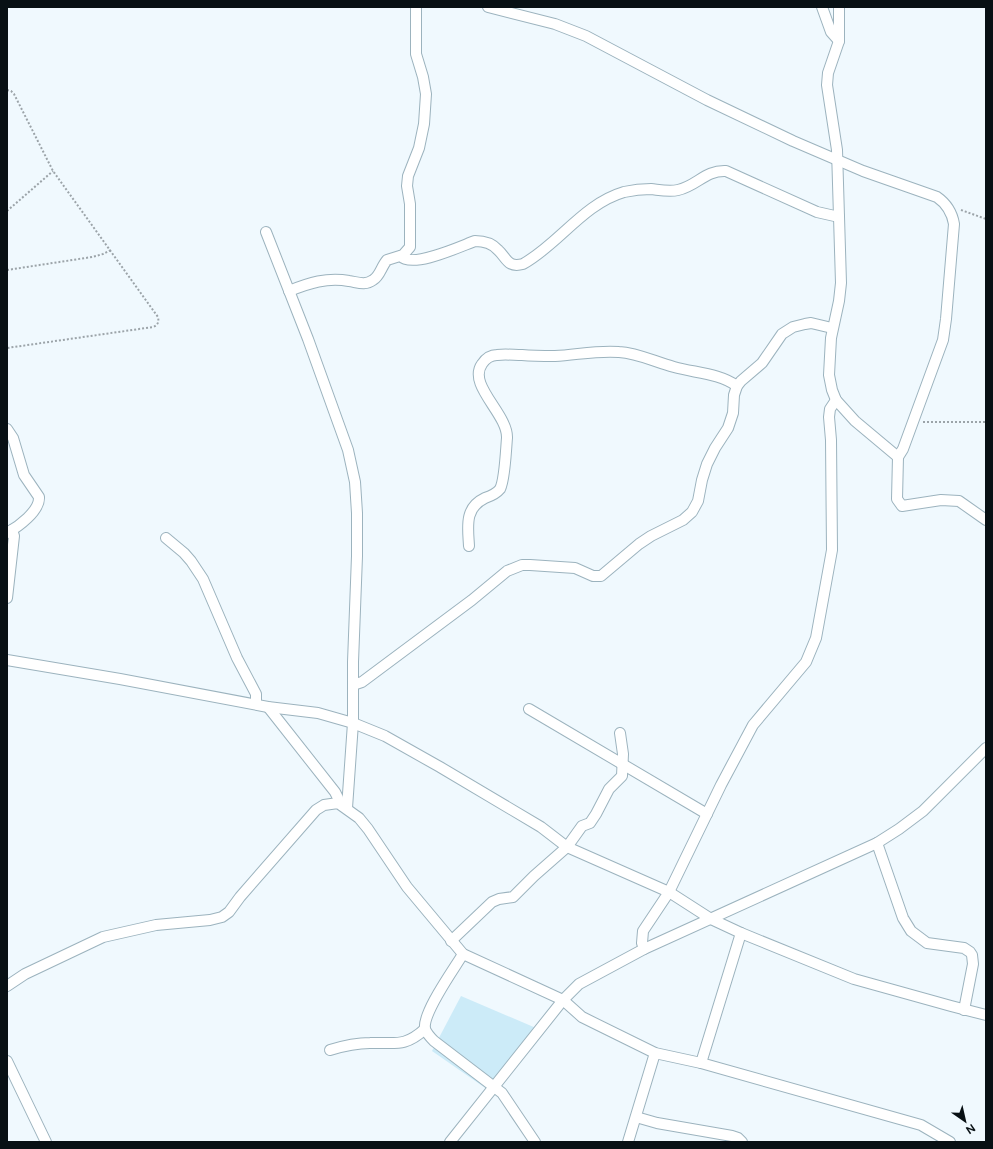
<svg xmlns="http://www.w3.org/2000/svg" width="993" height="1149" viewBox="0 0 993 1149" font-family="Figtree,sans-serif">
<rect width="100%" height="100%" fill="#f0f9fe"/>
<path fill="#ccebf8" d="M461,996L543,1031L491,1092L432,1051Z"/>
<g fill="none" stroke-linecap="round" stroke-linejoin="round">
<defs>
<g id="minor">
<path d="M488,7L555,24L586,36L707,100L793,141L863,171L937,197C947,204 952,212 954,224L946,319L943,340L903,449L898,457"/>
<path d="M822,7L831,32L839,41"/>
<path d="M839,7V41L828,73L827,85L837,150L841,283L839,301L831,338L829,375L832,390L836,400L855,421L898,457L897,499L902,506L941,500L959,501L986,520"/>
<path d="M266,232L308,339L348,450L355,482L357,513V556L353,662V723L347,808"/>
<path d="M401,256C412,269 461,246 475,241C484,241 492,243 498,250C507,258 507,268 523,264C559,244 583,204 624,192C633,190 642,189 651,189C660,190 669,192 678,190C697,186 705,170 726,171L817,212L839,217"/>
<path d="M289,291C309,283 327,277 349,281C357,282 365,286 373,280C380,276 381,267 387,260L403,255L410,247V204L407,186L408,176L419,148L424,124L426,94L423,77L416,54V7"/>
<path d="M7,429L13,438L24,475L39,497C40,511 18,527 7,533"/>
<path d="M166,538L184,553L191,561L203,579L237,658L256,694V704"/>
<path d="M469,546C468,527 464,508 485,498C491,496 496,494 500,489C505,480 506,448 507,438C508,414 467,385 482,364C486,358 491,355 497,355C505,354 514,355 522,355C533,356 544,356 555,356C576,355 598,350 619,352C638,353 655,362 674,367C695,373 719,373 737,386"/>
<path d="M7,598L14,536L12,530"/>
<path d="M7,660L120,679L268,707L318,713L353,723L385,736L440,767L541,827L567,847L669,892L711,919L741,933L854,979L951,1006L986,1015"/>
<path d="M353,685L362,682L472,600L507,571L522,565H530L575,568L593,576H601L639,544L651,536L683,520L692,512L698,501L702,480L707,464L715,448L728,428L733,413L734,395L737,386L741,381L762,363L782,334L793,327L805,324L811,323L832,328"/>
<path d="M268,707L335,792L338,798V803"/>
<path d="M529,709L707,814"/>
<path d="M877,843L903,918L911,931L927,943L964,948L970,952L972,955L973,964L964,1010"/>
<path d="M451,941L492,902L499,899L513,897L534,876L567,847L582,826L590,823L596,814L609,789L622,776L623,754L620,733"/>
<path d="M644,949L642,943L643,931L669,892L721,785L753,725L806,662L816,638L832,550L831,440L829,417L830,409L836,400"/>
<path d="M463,954C454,969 422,1013 425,1029C427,1034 431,1038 434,1041L502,1093L535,1142"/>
<path d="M7,986L25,974L103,937L156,925L210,920L222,917L229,912L240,897L316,810L324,805L338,803L359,818L368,829L407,887L463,954L563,1000L582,1017L655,1053L701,1063L921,1125L950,1142"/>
<path d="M330,1050C343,1046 356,1043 370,1043C395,1042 404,1048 425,1029"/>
<path d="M7,1061L46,1142"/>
<path d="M701,1063L741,933"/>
<path d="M636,1117L657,1123L732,1136L738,1138L742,1142"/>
<path d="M450,1142L563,1000L579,984L644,949L877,843L899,829L923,811L986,748"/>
<path d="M628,1142L655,1053"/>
</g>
</defs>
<use href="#minor" stroke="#9cb3be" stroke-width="12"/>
<g stroke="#9ca4a9" stroke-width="2" stroke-dasharray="2 2" stroke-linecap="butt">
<path d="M7,90L11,91L14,94L53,171L158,317C159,322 158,325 153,327L7,348"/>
<path d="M961,210L986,219"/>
<path d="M7,211L53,171"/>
<path d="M7,270L92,257L103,254L111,250"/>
<path d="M923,422H986"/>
</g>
<use href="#minor" stroke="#fff" stroke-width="10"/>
</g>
<rect width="993" height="1149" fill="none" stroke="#081014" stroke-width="16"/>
<g transform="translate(965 1121) rotate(146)" stroke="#f0f9fe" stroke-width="3" paint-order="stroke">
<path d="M0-3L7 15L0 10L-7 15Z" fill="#081014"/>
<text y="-6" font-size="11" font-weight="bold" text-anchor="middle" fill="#081014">N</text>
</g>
</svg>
